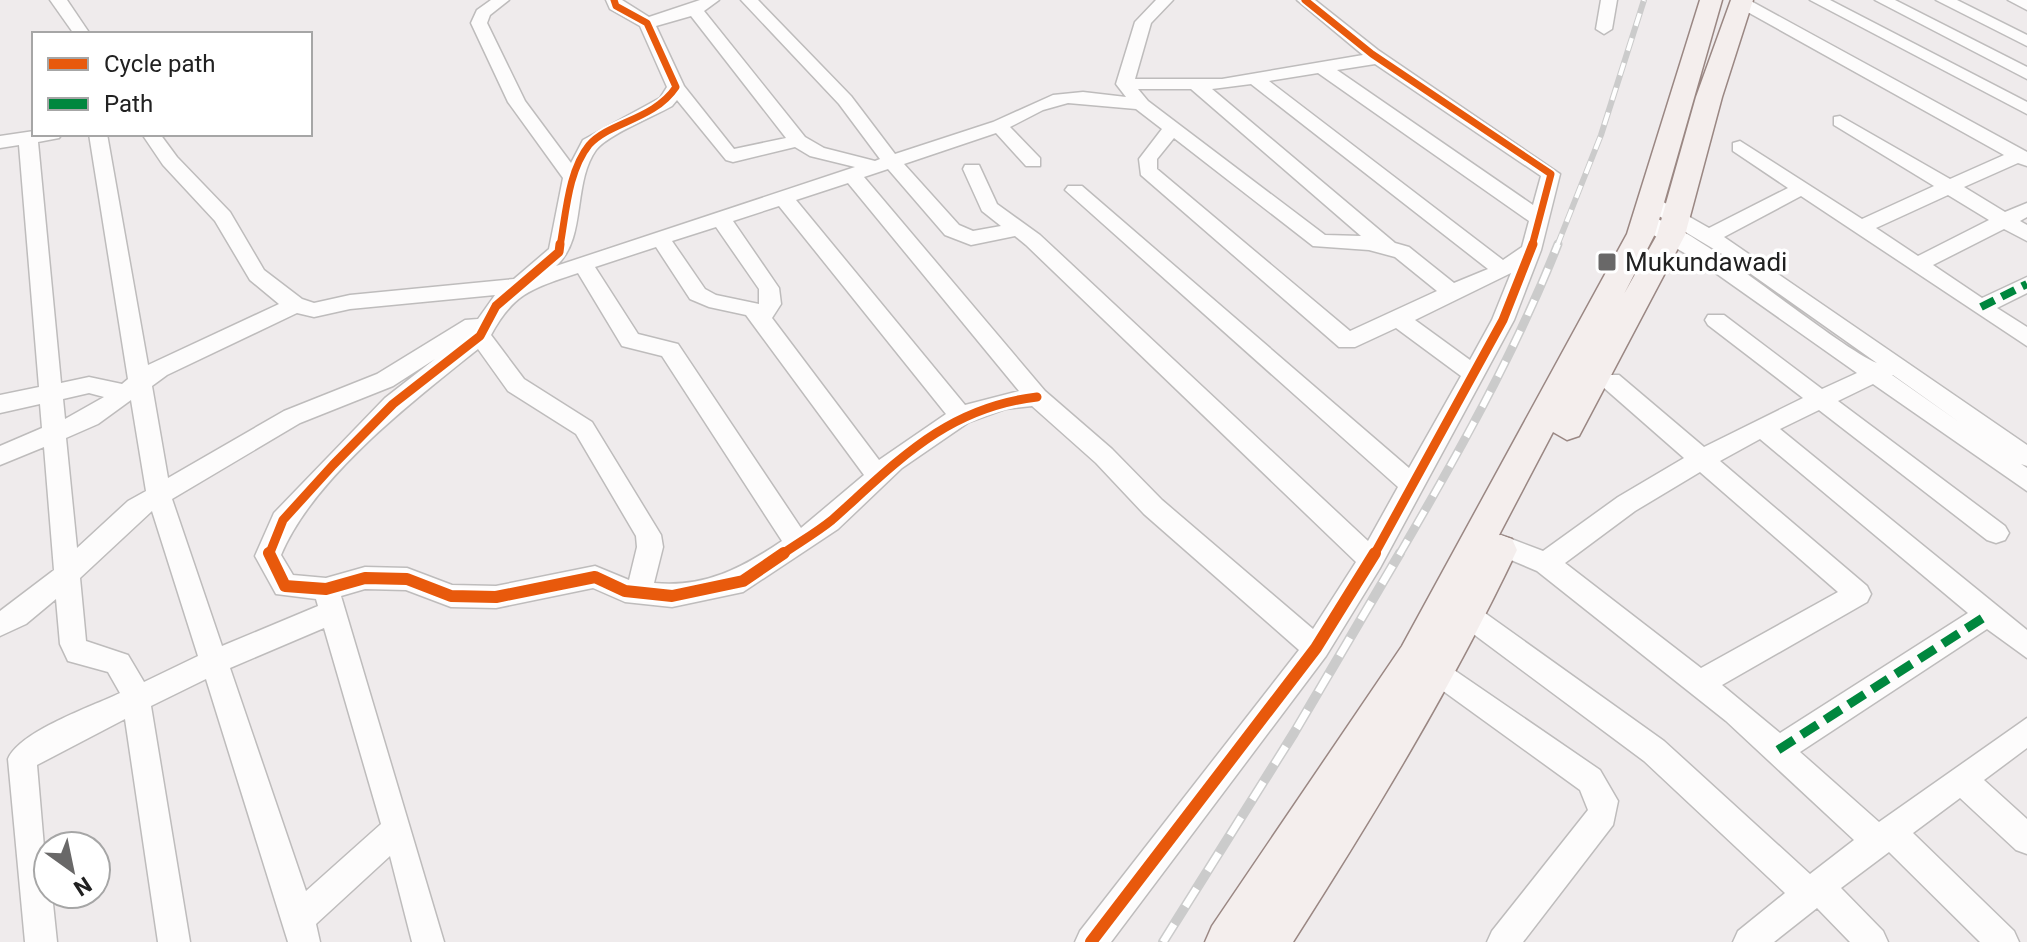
<svg xmlns="http://www.w3.org/2000/svg" width="2027" height="942" viewBox="0 0 2027 942" font-family="Roboto,sans-serif">
<rect width="100%" height="100%" fill="#efebec"/>
<g fill="none" stroke-linecap="round" stroke-linejoin="round">
<defs>
<g id="street">
<path d="M50,0H67L90,34H74Z"/>
<path d="M491,0H509L490,15L487,23L525,101L571,163L583,140L660,98L667,87L640,26L610,9L606,0H622L649,17L700,0H719L704,11L805,137L824,148L875,161L880,159L839,104L741,0H758L851,96L895,154L993,122L1053,95L1083,92L1126,97L1116,84L1135,22L1156,0H1173L1151,23L1135,79H1222L1363,55L1297,0H1315L1378,50L1560,174L1541,250L1514,320L1380,568L1326,656L1111,942H1075L1080,931L1299,650L1144,514L1096,463L1032,406L1005,409L969,422L902,468L838,529L743,592L672,607L625,602L593,588L496,608L451,607L406,590L365,589L341,596L444,942H412L390,856L316,924L320,942H288L206,679L151,706L190,942H158L125,719L37,765L48,894H52L57,942H25L8,759C20,731 91,707 120,693L108,672L68,661L60,644L56,599L26,624L0,636V611L54,570L44,447L0,465V446L42,428L40,404L0,413V395L39,387L19,145L0,148V136L34,131L62,134L59,138L38,142L61,383L89,377L122,384L128,379L89,134H107L148,365L279,304L250,280L215,221L163,165L142,134H160L177,157L230,212L264,270L302,299L314,303L350,295L514,279L549,249L563,178L508,102L471,23L477,10ZM691,16L786,138L734,149L684,86L656,26ZM1375,64L1541,176L1533,205L1337,70ZM1318,73L1529,221L1522,247L1503,260L1269,81ZM1251,84L1488,269L1454,283L1409,247L1395,243L1212,89ZM1138,89H1191L1361,236L1325,235L1148,101ZM677,100L726,160L733,162L795,147L810,156L855,167L556,266C587,239 572,184 596,150C607,135 655,116 672,106ZM1068,103L1136,109L1162,129L1139,159L1141,175L1339,347H1355L1396,328L1461,376L1409,468L1082,186H1068L1065,190L1398,487L1368,541L1040,235L997,204L979,165H965L963,169L982,211L1001,226L973,231L959,225L904,164L996,133L1026,166H1040V158L1010,127L1043,110ZM1174,138L1313,246L1369,250L1395,257L1437,291L1350,331L1157,169V159ZM888,169L945,235L971,245L1015,236L1026,245L1356,562L1313,629L1162,500L1112,449L1045,391L864,177ZM848,183L1019,391L965,405L796,200ZM779,206L946,414L879,460L772,318L781,304L779,288L733,221ZM716,227L759,289V304L716,295L705,289L672,241ZM656,247L690,299L709,307L746,315L864,475L801,528L678,344L638,334L595,267ZM578,273L622,346L662,356L782,541C742,568 705,588 654,583L663,547L661,535L592,422L524,379L491,335C514,292 534,288 578,273ZM1511,273L1492,320L1470,360L1415,320ZM495,295L478,319L465,320L377,374L284,411L168,478L152,386L167,375L297,313L314,317L350,309ZM478,349L508,391L576,434L636,536L637,547L629,580L595,566L496,586L452,585L407,568L365,567L326,578L293,575L281,555C313,478 413,401 478,349ZM435,359L385,398L274,513L255,556L276,594L316,599L318,606L222,646L172,499L300,423L393,386ZM89,393L104,397L65,419L63,399ZM131,400L146,491L128,501L77,548L66,438L98,424ZM152,511L198,656L144,682L128,655L86,641L80,578ZM324,628L381,824L306,891L230,668Z"/>
<path d="M1601,0H1617L1612,29L1604,34L1596,29Z"/>
<path d="M1734,0H1749L2027,152V166L2018,163L1964,187L2005,212L2027,203V217L2020,221L2027,225V241L2004,229L1933,265L1982,298L2027,277V293L1997,308L2027,327V346L1801,196L1724,237L2027,445V466L2021,464L2027,468V491L1873,384L1838,401L2005,526L2009,533L2005,540L1996,543L1987,540L1819,410L1780,429L2027,630V658L1987,629L1800,752L1879,822L2027,718V748L1984,780L2027,819V854L2016,850L1960,798L1913,833L2014,931L2019,942H1980L1889,852L1841,888L1883,931L1888,942H1850L1817,908L1774,942H1733L1738,931L1785,893L1644,761L1460,624L1456,616L1460,608L1469,605L1478,608L1664,741L1810,874L1854,840L1726,721L1537,571L1492,552L1488,545L1492,538L1501,535L1543,551L1618,497L1684,458L1603,387L1600,381L1603,375H1619L1704,447L1803,398L1708,325L1705,320L1708,315H1724L1822,389L1857,373L1700,262L1638,226L1635,221L1638,216C1675,207 1832,345 1877,363L1727,257L1644,207L1641,203L1644,199H1658L1709,228L1788,188L1733,151V143L1740,141L1862,219L1934,186L1834,125V117L1840,116L1950,179L2004,155L1735,5ZM1948,195L1989,220L1918,256L1876,228ZM1892,375H1893L1959,422ZM1760,439L1968,613L1780,733L1722,685L1867,602L1871,594L1867,586L1720,461ZM1700,472L1838,592L1701,668L1565,563L1635,511Z"/>
<path d="M1810,0H1830L2027,102V114Z"/>
<path d="M1875,0H1895L2027,67V79Z"/>
<path d="M1936,0H1957L2027,35V46Z"/>
<path d="M2008,0H2027V10Z"/>
<path d="M1438,659L1600,770L1618,801L1613,825L1523,942H1487L1492,931L1588,810L1580,790L1428,680L1424,671L1428,662Z"/>
</g>
<path id="secondary" d="M1700,0H1722L1655,234L1624,294L1657,235L1696,97L1731,0H1753L1722,97L1685,235L1579,436L1567,440L1553,432L1499,535L1512,539L1517,550C1452,687 1374,815 1293,942H1205L1212,926L1402,646L1627,234Z"/>
</defs>
<use href="#street" stroke="#bebcbc" stroke-width="3"/>
<use href="#secondary" stroke="#9a8783" stroke-width="3"/>
<use href="#street" fill="#fdfcfc" fill-rule="evenodd"/>
<use href="#secondary" fill="#f4eeed" fill-rule="evenodd"/>
<defs>
<path id="rail-far2" d="M1557,246L1601,135L1644,0"/>
<path id="rail-far1" d="M1399,555C1458,454 1515,353 1558,244"/>
<path id="rail" d="M1163,942L1294,733L1400,553"/>
</defs>
<use href="#rail-far2" stroke="#cbcbcb" stroke-width="6"/>
<use href="#rail-far1" stroke="#cbcbcb" stroke-width="9"/>
<use href="#rail" stroke="#cbcbcb" stroke-width="10"/>
<use href="#rail-far2" stroke="#fff" stroke-width="4" stroke-dasharray="13" stroke-linecap="butt"/>
<use href="#rail-far1" stroke="#fff" stroke-width="6" stroke-dasharray="17" stroke-linecap="butt"/>
<use href="#rail" stroke="#fff" stroke-width="7" stroke-dasharray="21" stroke-linecap="butt"/>
<path stroke="#00873e" stroke-width="8" stroke-dasharray="15 8" stroke-linecap="butt" d="M1981,307L2027,284"/>
<path stroke="#00873e" stroke-width="9" stroke-dasharray="19 9" stroke-linecap="butt" d="M1778,750L1989,614"/>
<defs>
<g id="cycleway-far2">
<path d="M1305,0L1372,54L1551,174L1532,246"/>
<path d="M560,246C566,214 568,171 589,145C609,122 654,120 676,87L647,23L616,6L614,0"/>
</g>
<g id="cycleway-far1">
<path d="M269,555L283,520L333,465L393,404L480,336L496,306L559,252L560,244"/>
<path d="M781,555C798,543 816,533 832,520C897,462 945,408 1037,397"/>
<path d="M1374,555L1503,320L1533,244"/>
</g>
<g id="cycleway">
<path d="M269,553L285,586L326,589L365,578L407,579L451,596L496,597L595,577L625,591L672,596L743,581L784,553"/>
<path d="M1091,942L1316,648L1375,553"/>
</g>
</defs>
<use href="#cycleway-far2" stroke="#fff" stroke-width="11"/>
<use href="#cycleway-far1" stroke="#fff" stroke-width="14"/>
<use href="#cycleway" stroke="#fff" stroke-width="17"/>
<use href="#cycleway-far2" stroke="#e8590c" stroke-width="7"/>
<use href="#cycleway-far1" stroke="#e8590c" stroke-width="9"/>
<use href="#cycleway" stroke="#e8590c" stroke-width="12"/>
</g>
<rect fill="#696868" stroke="#fff" stroke-width="3" x="1597" y="252" width="20" height="20" rx="4"/>
<g text-anchor="middle" dominant-baseline="central" stroke-width="7" stroke-linejoin="round" paint-order="stroke">
<g font-size="26" fill="#212121" stroke="#fff" text-anchor="start">
<text x="1625" y="262">Mukundawadi</text>
</g>
</g>
<rect x="32" y="32" width="280" height="104" fill="#ffffff" stroke="#a6a6a6" stroke-width="2"/>
<rect x="48" y="58" width="40" height="12" fill="#e8590c" stroke="#a6a6a6" stroke-width="2"/>
<text x="104" y="72" font-size="24" fill="#212121">Cycle path</text>
<rect x="48" y="98" width="40" height="12" fill="#00873e" stroke="#a6a6a6" stroke-width="2"/>
<text x="104" y="112" font-size="24" fill="#212121">Path</text>
<g transform="translate(72 870) rotate(147)"><circle r="38" fill="#ffffff" stroke="#a6a6a6" stroke-width="2"/>
<path d="M0-6L14 30L0 20L-14 30Z" fill="#696868"/>
<text y="-12" font-size="22" font-weight="bold" text-anchor="middle" fill="#212121">N</text>
</g>
</svg>
